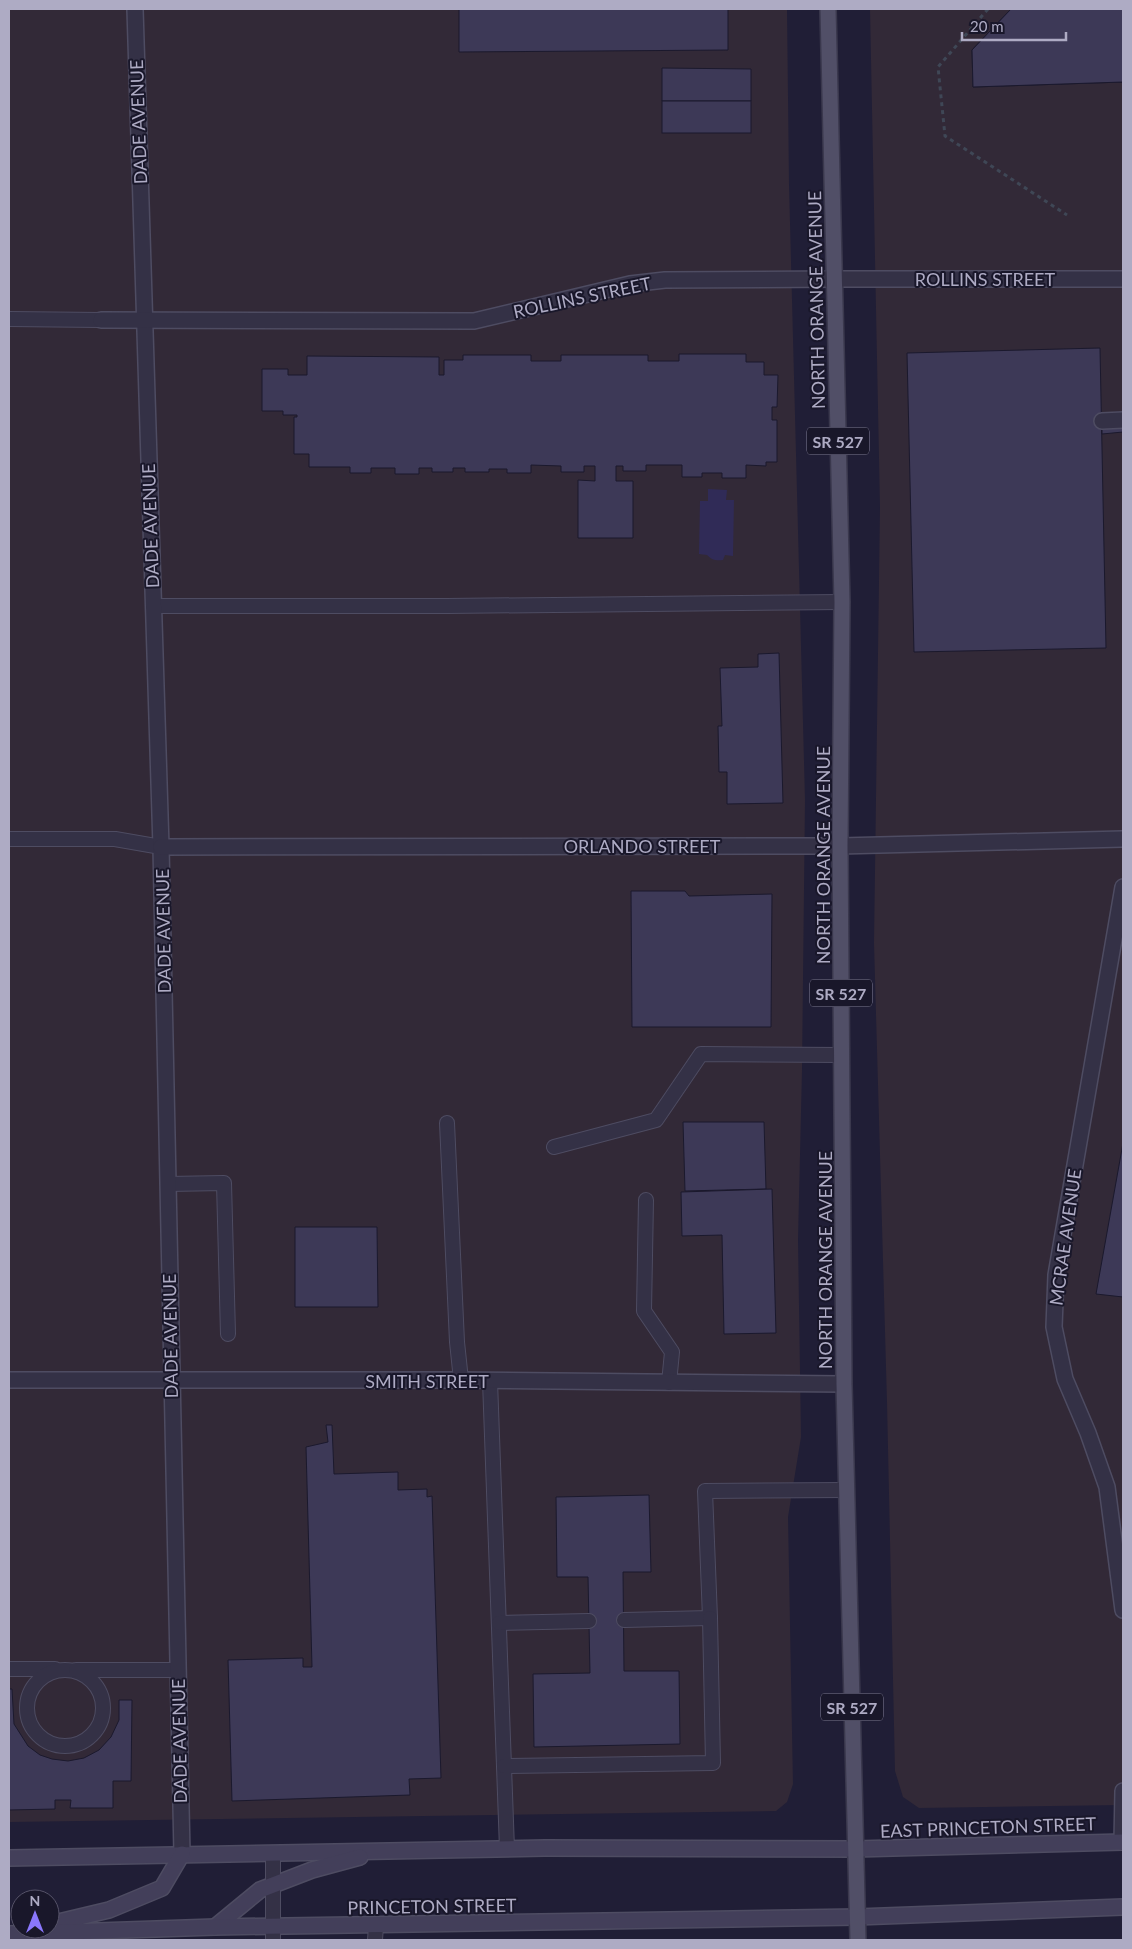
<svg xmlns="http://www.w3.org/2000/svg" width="1132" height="1949" viewBox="0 0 1132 1949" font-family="Lato,sans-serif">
<rect width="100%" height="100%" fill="#201e36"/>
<g fill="#322937">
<path d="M9,9H787L789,184L805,800L802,1070L798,1240L801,1437L788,1517L793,1784L787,1802L776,1811L9,1822Z"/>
<path d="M870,9H1123V1805L919,1808L903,1797L895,1771L887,1402L874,943L880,508Z"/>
</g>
<path fill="#302b57" d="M708,489L727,490L726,500H734L733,556L725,555L723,560C716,561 712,560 707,555L699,554L700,501H708Z"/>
<g fill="#3d3957" stroke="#1b192d">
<path d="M459,9H728V50L459,52Z"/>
<path d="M1011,9H1123V82L973,87L972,50Z"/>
<path d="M1011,9H1123V82L973,87L972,50Z"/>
<path d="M662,68L751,69V101H662Z"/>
<rect x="662" y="101" width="89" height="32"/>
<path d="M1100,348L1106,648L914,652L907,353Z"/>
<path d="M679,354H746V362H764V375H778L777,407H772V420H777V462H766V466L746,465V478H722V473H702V477H682V465H646V471H623V466H616V481H633V538H578V480L595,481V466H584V472H561V466L531,465V473H507V469H489V472H465V468H453V472H432V468H419V474H395V468H371V473H350V467H309V454H294V417H297V415H283V411H262V369H288V375H307V356L439,357V375H444V360H463V355H531V361H561V355H648V361H679Z"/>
<path d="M1123,412V432L1102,434V413Z"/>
<path d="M779,653L783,803L727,804V772H719L718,726H722L720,668L758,667V654Z"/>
<path d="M631,891H685L689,896L772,894L771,1027H632Z"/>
<path d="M683,1122H764L766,1189L685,1191Z"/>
<path d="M1123,1143V1297L1096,1294Z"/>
<path d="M772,1189L776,1333L724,1334L722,1235L682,1236L681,1192Z"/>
<path d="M295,1227H377L378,1307H295Z"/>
<path d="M326,1425H332L334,1474L398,1472V1490L427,1489V1497L432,1496L441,1778L409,1779L410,1795L232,1801L228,1660L303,1658V1667H312L306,1447L328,1442Z"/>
<path d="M649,1495L651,1572H623L624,1671H679L680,1744L534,1747L533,1674L590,1673L588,1577H557L556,1497Z"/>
<path d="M9,1689H12L14,1724L28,1746L40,1755L52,1759L68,1761L84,1758L99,1750L111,1737L119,1720V1700H132L131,1781H113V1808H70L71,1800H55V1809L9,1810Z"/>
</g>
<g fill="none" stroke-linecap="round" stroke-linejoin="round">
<defs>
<g id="service">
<path d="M9,319L101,320"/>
<path d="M153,606H447L842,602"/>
<path d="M9,839H115L161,847"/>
<path d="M447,1123L457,1342L461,1380"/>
<path d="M554,1147L656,1120L701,1054L842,1055"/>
<path d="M168,1184L224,1183L228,1334"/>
<path d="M646,1200L644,1311L672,1352L669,1383"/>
<path d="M490,1381L507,1849"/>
<path d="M624,1620L710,1618L705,1491L847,1490"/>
<path d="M499,1623L589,1621"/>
<path d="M9,1669H55"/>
<circle cx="65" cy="1708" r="38"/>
<path d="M76,1670H178"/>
<path d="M504,1766L713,1763L710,1618"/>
<path d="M273,1853V1940"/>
<path d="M375,1940L376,1926"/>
</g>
<path id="pedestrian" d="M1102,421L1123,420"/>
<g id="minor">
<path d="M135,9L161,847L182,1854"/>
<path d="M101,320L474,321L630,284L665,280L834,279"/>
<path d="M161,847L840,846L1122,839"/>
<path d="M1123,887L1056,1275L1054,1327L1065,1379L1088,1433L1107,1487L1123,1610"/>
<path d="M9,1380H461L844,1384"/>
<path d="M1122,1842L1123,1791"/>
</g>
<path id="tertiary" d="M834,279H1123"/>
<g id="secondary">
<path d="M9,1858L545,1848L855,1849L1123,1842"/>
<path d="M50,1924L109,1910L162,1888L182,1854"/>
<path d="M215,1927L260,1890L312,1870L360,1857"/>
<path d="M9,1934L215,1927L857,1917L1123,1907"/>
</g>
<path id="primary" d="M828,9L842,602L840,846L844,1384L858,1940"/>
</defs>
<use href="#service" stroke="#4e4c62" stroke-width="16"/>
<use href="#pedestrian" stroke="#4e4c62" stroke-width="18"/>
<use href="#minor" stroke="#4e4c62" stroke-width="18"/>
<use href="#tertiary" stroke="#4e4c62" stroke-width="18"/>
<use href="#secondary" stroke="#4e4c62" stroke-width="18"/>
<use href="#primary" stroke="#3a384d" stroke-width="18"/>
<path stroke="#3f4756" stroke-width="3" stroke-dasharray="4 4" stroke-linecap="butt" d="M988,9L938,67L945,136L1067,215"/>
<use href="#service" stroke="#343146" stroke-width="14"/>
<use href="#pedestrian" stroke="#343146" stroke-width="15"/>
<use href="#minor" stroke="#343146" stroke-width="15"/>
<use href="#tertiary" stroke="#343146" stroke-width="15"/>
<use href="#secondary" stroke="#433f5a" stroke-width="15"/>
<use href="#primary" stroke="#514f67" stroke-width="15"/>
</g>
<g text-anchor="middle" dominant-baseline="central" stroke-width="4" stroke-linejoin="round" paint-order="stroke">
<g fill="#19172a" stroke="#817f96" stroke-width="1">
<rect x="807" y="427.5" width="62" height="27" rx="4"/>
<rect x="810" y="979.5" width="62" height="27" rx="4"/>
<rect x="821" y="1693.5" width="62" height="27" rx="4"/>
</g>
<g font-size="16" font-weight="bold" fill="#aeabc4">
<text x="838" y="441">SR 527</text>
<text x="841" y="993">SR 527</text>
<text x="852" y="1707">SR 527</text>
</g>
<g font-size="18" fill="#aeabc4" stroke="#19172a">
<text transform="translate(138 122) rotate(-92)">DADE AVENUE</text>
<text x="985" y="279">ROLLINS STREET</text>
<text transform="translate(582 297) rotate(-12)">ROLLINS STREET</text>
<text transform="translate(816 300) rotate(-91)">NORTH ORANGE AVENUE</text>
<text transform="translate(150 526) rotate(-92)">DADE AVENUE</text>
<text x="642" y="846">ORLANDO STREET</text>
<text transform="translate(823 855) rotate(-90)">NORTH ORANGE AVENUE</text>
<text transform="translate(163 931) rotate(-91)">DADE AVENUE</text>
<text transform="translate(1065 1237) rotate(-82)">MCRAE AVENUE</text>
<text transform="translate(825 1260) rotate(-90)">NORTH ORANGE AVENUE</text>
<text transform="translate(170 1336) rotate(-91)">DADE AVENUE</text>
<text x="427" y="1381">SMITH STREET</text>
<text transform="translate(179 1741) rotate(-91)">DADE AVENUE</text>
<text transform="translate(988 1827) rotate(-2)">EAST PRINCETON STREET</text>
<text transform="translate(432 1906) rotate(-1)">PRINCETON STREET</text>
</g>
</g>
<rect width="1132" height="1949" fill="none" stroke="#aeabc4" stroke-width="20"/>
<g transform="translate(35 1914)"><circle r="24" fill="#19172a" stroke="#555268"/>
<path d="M0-4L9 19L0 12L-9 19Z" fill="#8a77fc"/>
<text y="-8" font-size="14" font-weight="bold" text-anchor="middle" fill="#aeabc4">N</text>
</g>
<path d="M962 32v8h104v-8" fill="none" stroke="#aeabc4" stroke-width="2.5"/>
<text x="970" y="32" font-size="15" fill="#aeabc4" stroke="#19172a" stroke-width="4" paint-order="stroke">20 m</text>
</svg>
